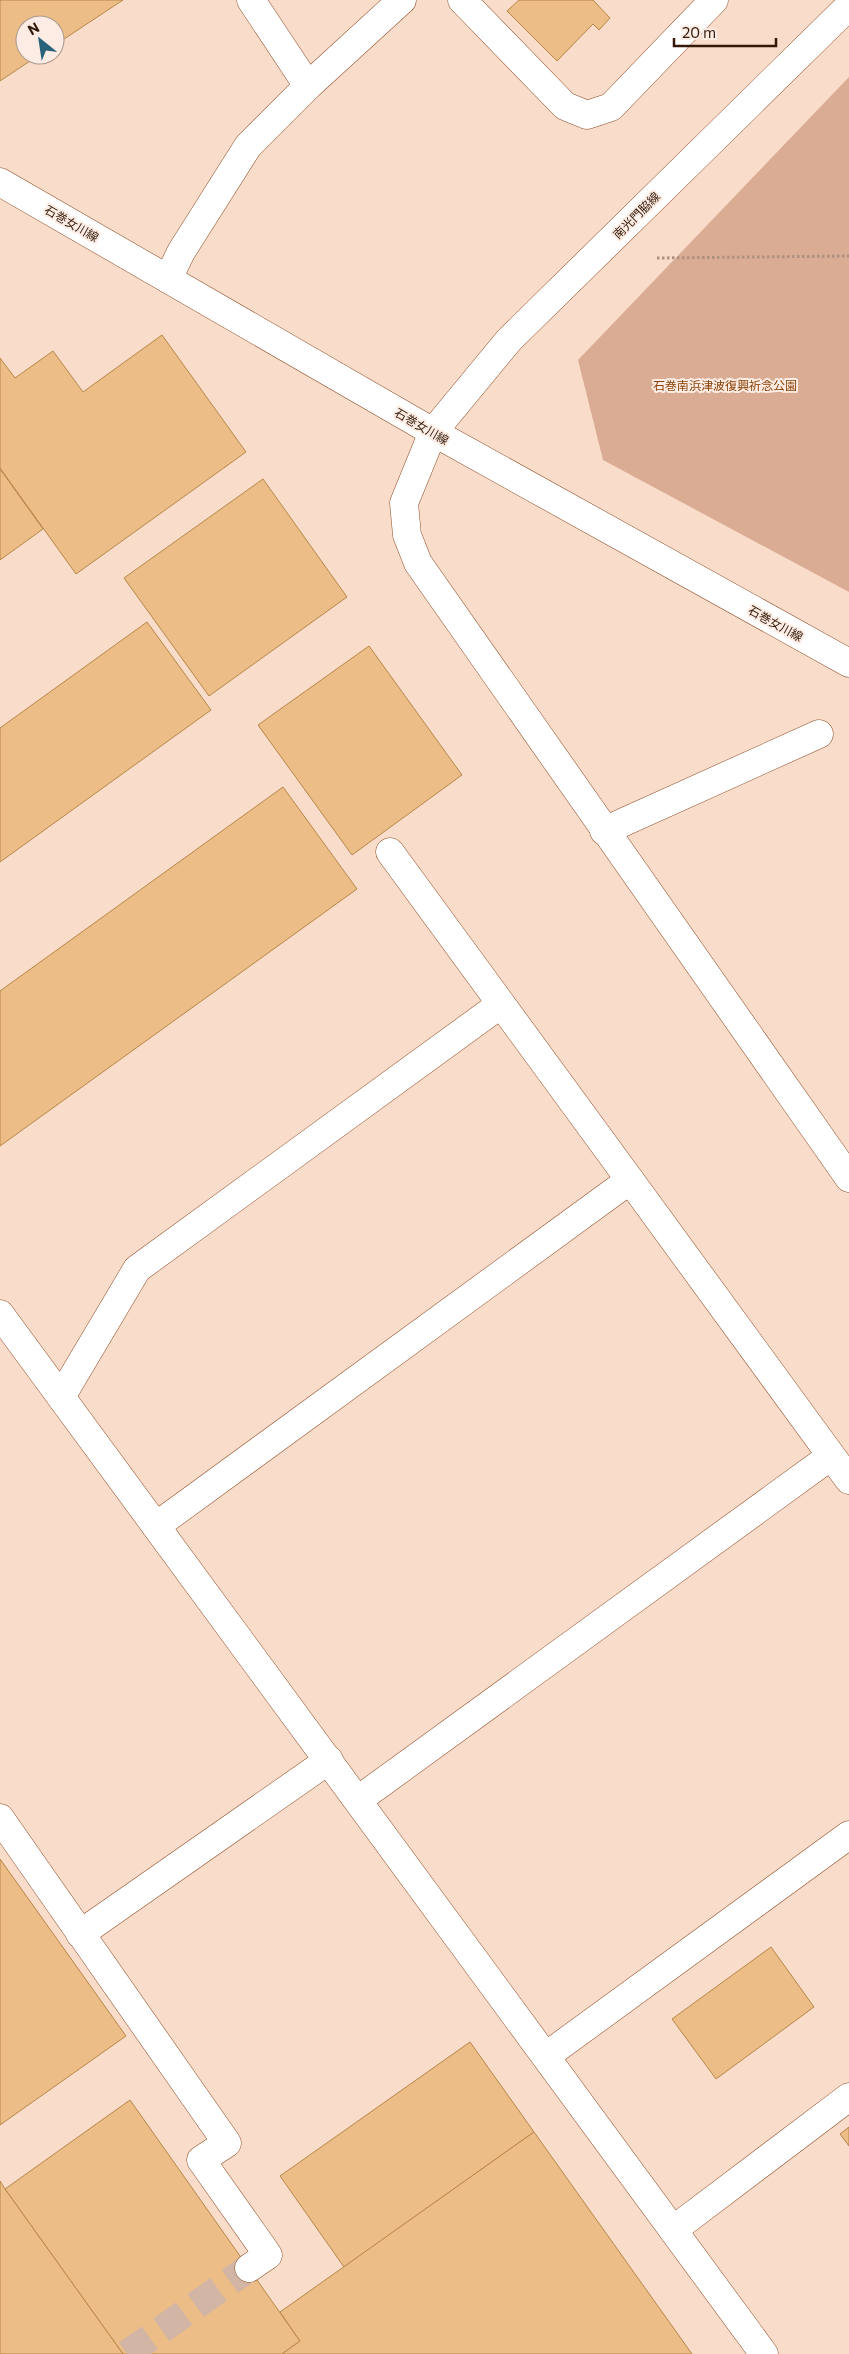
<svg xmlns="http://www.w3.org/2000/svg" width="849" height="2354" viewBox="0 0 849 2354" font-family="Commissioner,'Noto Sans JP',sans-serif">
<rect width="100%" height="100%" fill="#fadccb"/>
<path fill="#daac93" d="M849,77V592L603,460L578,360Z"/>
<g fill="#ecbd87" stroke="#b78648">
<path d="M0,0H123L55,45V25H25V55H39L0,81Z"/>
<path d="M519,0H593L610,18L599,30L593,24L557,61L507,11Z"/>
<path d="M162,335L246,452L76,574L0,468V358L15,378L53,351L83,392Z"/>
<path d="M0,469L43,529L0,560Z"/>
<path d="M263,479L347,597L209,696L124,578Z"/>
<path d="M147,622L211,710L0,862V728Z"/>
<path d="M369,646L462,775L352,855L258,725Z"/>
<path d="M283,787L357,889L0,1146V991Z"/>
<path d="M0,1859L126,2036L0,2125Z"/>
<path d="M771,1947L814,2007L716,2079L672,2019Z"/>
<path d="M470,2042L534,2132L344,2267L280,2176Z"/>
<path d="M130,2100L300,2341L282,2354H123L5,2189Z"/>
<path d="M849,2127V2146L840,2134Z"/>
<path d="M534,2132L692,2354H282L300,2341L280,2312Z"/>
<path d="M0,2181L5,2189L123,2354H0Z"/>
</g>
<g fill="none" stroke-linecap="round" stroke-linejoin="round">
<path stroke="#d2b5a4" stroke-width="28" stroke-dasharray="28 14" stroke-linecap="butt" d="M127,2354L249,2268"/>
<defs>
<g id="minor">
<path d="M251,0L308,86"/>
<path d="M462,0L565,106L587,115L611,107L714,0"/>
<path d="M849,6L509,340L433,432L404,503L407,535L418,563L849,1178"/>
<path d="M168,279L181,252L248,146L308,86L402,0"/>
<path d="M604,831L819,734"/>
<path d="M390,852L630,1180"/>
<path d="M0,1314L764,2354"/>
<path d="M61,1397L137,1269L501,1004"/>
<path d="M156,1526L630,1180L849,1480"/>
<path d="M358,1800L831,1456"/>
<path d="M0,1818L227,2143L201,2160L268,2255L249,2268"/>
<path d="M80,1934L329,1760"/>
<path d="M546,2056L849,1835"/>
<path d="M673,2230L849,2097"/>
</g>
<path id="major" d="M0,182L433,432L849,663"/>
</defs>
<use href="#minor" stroke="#8e4f28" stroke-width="29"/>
<use href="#major" stroke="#8e4f28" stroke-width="29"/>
<path stroke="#ae9181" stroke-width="3" stroke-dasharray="2.5 2.5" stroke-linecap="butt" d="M657,258L849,256"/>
<use href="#minor" stroke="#fff" stroke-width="28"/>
<use href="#major" stroke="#fff" stroke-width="28"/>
</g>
<g text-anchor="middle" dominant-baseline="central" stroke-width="4" stroke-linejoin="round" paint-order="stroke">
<g font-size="12" fill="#341909" stroke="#fcece4">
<text transform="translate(636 215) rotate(-45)">南光門脇線</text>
<text transform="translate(72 223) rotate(30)">石巻女川線</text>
<text transform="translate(422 426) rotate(30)">石巻女川線</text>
<text transform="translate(776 623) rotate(29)">石巻女川線</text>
</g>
<g font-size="12" fill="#8a4004" stroke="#fcece4">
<text x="725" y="385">石巻南浜津波復興祈念公園</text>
</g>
</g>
<g transform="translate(40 40) rotate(330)"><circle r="24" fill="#fcece4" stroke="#ac988c"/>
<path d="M0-4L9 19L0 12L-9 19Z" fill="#29627b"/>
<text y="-8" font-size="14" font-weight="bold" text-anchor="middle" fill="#341909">N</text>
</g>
<path d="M674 38v8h102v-8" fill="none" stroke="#341909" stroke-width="2.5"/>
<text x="682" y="38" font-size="15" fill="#341909" stroke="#fcece4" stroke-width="4" paint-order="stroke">20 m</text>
</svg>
